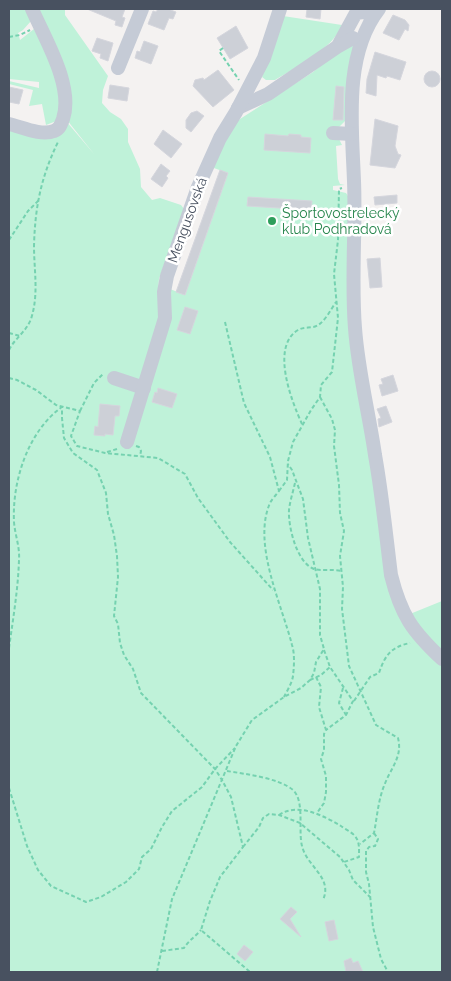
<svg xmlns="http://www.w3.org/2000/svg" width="451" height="981" viewBox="0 0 451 981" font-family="Raleway,sans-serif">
<rect width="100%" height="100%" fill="#f4f2f1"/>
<g fill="#bff2d9">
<path d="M9,9H27L31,21L23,30L18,33L20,40L34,29L59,76V120L46,125L42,104L29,106L33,90L9,84V81L39,88V82L9,79Z"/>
<path d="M36,9H65V15L108,76L103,90L102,103L110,112L121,119L128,129V142L140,169L141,187L152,200L160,198L181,205L184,209L159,279L158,290L170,289L185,295L228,173L211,167L232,126L240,119L313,72L348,43L354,46L345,121L338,128L339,139L342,145L336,146L338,179L340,184L345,185L333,186V190L346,193L348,196V321L405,616L442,601V972H9V126L42,134L66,121L94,154L67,120Z"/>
<path d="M283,16L342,25C333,49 296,67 275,80H266L262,77Z"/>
</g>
<g fill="#cdd0d7" stroke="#d5d6dd">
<path d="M87,9H125L122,17L125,18L122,27L115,25L116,21Z"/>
<path d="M158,9H168L176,12L173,19L169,18L164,30L148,24L153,11L156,12Z"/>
<path d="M307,9H321L320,19L306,17Z"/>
<path d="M393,15L405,20L409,25L408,31L405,29L399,40L383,33Z"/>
<path d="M236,26L248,48L230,59L217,38Z"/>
<path d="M97,38L113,43L108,61L100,58L101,54L92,51Z"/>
<path d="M144,41L158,46L151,64L135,58L137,51L140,52Z"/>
<path d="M375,52L406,62L400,80L387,76L386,78L377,75L376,96L366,93L367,79Z"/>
<path d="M218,70L234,90L213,107L193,86L195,80L203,78L204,80Z"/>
<circle cx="432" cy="79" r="8"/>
<path d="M110,85L129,88L127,101L108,98Z"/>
<path d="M336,86L344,87L343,120H333Z"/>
<path d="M9,87L23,90L19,104L9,102Z"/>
<path d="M197,111L204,116L191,132L186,128V120L191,113Z"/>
<path d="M375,119L398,126L395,146L398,154L401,155L395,168L370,165Z"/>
<path d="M163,130L182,144L171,158L154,144Z"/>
<path d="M265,134L288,136L289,134L301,135V137L311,138L310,153L264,150Z"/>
<path d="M161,164L170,171L166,176L168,178L162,187L151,179Z"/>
<path d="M220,170L228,173L185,295L176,292Z"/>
<path d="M397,195V203L375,205L374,197Z"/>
<path d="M248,197L312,201L311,210L247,206Z"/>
<path d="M380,258L382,287L370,288L367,259Z"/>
<path d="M185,307L198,311L190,334L177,330Z"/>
<path d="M393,375L398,391L382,396L379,385L383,384L381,379Z"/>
<path d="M158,388L177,394L172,408L152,402L155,392L157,393Z"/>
<path d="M100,404L120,406L119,416H115L113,435L105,434V436L94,435L95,426L98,427Z"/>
<path d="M386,406L392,422L379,427L378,419L381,418L377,409Z"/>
<path d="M291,907L297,912L290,919L301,937L280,919Z"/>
<path d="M334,920L338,939L329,941L325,922Z"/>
<path d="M244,945L253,952L245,961L237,954Z"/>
<path d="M351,958L353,963L358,961L363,972H346L344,961Z"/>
</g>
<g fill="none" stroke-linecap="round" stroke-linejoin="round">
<g stroke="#75d2b0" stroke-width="2" stroke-dasharray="4 2.5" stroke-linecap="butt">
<path d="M9,37L20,35L30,30"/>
<path d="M223,48L219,51L239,80"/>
<path d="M9,240L28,211L39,200"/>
<path d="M225,322L244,403L270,457L279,491C276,495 272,499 270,503C252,544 282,605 292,645C295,654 294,667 293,676C292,683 287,691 284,697"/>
<path d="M9,333L20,336"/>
<path d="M9,350C15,338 26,332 31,319C39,294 34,271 34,246C35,207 41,177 58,142"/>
<path d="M9,378L17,380L36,390L56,405L80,411L71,436L77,446L105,453L158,458L185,474L198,498L230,542L273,590"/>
<path d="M320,397L332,419L335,430L334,446L339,485L340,513L344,531L340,556L343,587L342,609L349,666L376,725L398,738C403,757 390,769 384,786C378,801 377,818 374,833L360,844"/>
<path d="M80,411L94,383L104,373"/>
<path d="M302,424C292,402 270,347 298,330C303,327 308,328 313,327C323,326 331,309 336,302"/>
<path d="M136,446L139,447L141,451L140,456"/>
<path d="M107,452L117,449"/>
<path d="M295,483C293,492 290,501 289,510C288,527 297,563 314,569C320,571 334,569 342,571"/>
<path d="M279,491L287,480L288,461L293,442L311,410L320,397L321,385L332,372L338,318L334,274L338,240L339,189L342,188"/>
<path d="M9,648C13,619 18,590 19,560C20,547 15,535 14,522C12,481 28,431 62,407V418L64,438L73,453L97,470L106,493L108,514L114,535L117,556L118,577L114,616L118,624L120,643L124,655L133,669L141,693L215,769L222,780L231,797L243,847L220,877L210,901L201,930L250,972"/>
<path d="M324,650L330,667L353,701L346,715L326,730"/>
<path d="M316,677L321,687L319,707L326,730L324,734V750L321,759L326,776V792L324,803L317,813"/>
<path d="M310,680L321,675L330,667"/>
<path d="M343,688L339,703L346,715"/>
<path d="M354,701L370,677L379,673C385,655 391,647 410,643"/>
<path d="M227,771C245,774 279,778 293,790C305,801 298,831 302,846C307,867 333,877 323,900"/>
<path d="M9,788L27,846L38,870L51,886L86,902L101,897L126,882L139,869L142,857L151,849L162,827L172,811L202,787L215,769L235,748"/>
<path d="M279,815C298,802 324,816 341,826C345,829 351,832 354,835C360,841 359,849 359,857L344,862"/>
<path d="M374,833L378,839L375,846L369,847L366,851V872L369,884L373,927L381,959L388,972"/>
<path d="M243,847L259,827L263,818L269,814L279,815L300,823L340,857L349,870L353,880L370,897"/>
<path d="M162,951L184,948C189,940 195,937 201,930"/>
<path d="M157,972L172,899L236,746L252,720L284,697L301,688L310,680L314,673L316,662L324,649L320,635V589L308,538L303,499L292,470L288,464"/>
</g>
<g stroke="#c5cbd6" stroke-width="14">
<path d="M379,9C343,55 352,126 354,181C356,230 351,279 355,328C358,371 369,413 375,455C382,494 386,535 391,575C401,615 412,631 442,659"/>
<path d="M339,44L356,13L363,12L374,15"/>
<path d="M118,68L142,9"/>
<path d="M238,108L268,94L337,47L353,38"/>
<path d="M9,124C22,127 41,136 54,131C60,129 61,124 63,119C74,86 45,39 32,9"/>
<path d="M333,133L352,134"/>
<path d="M114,378L144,388"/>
<path d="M127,442L165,318L164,292L167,276L198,187L220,138L236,112L264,58L280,9"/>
</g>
</g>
<circle fill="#2e9e5b" stroke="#fff" stroke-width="2" cx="272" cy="221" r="5"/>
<g text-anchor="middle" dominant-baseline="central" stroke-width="5" stroke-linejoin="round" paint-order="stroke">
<g font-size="14" fill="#27864d" stroke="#fff" text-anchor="start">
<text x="282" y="213">Športovostrelecký<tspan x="282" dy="16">klub Podhradová</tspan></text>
</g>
<g font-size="14" fill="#485160" stroke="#fff">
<text transform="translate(187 220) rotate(-70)">Mengusovská</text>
</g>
</g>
<rect width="451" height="981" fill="none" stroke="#485160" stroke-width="20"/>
</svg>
